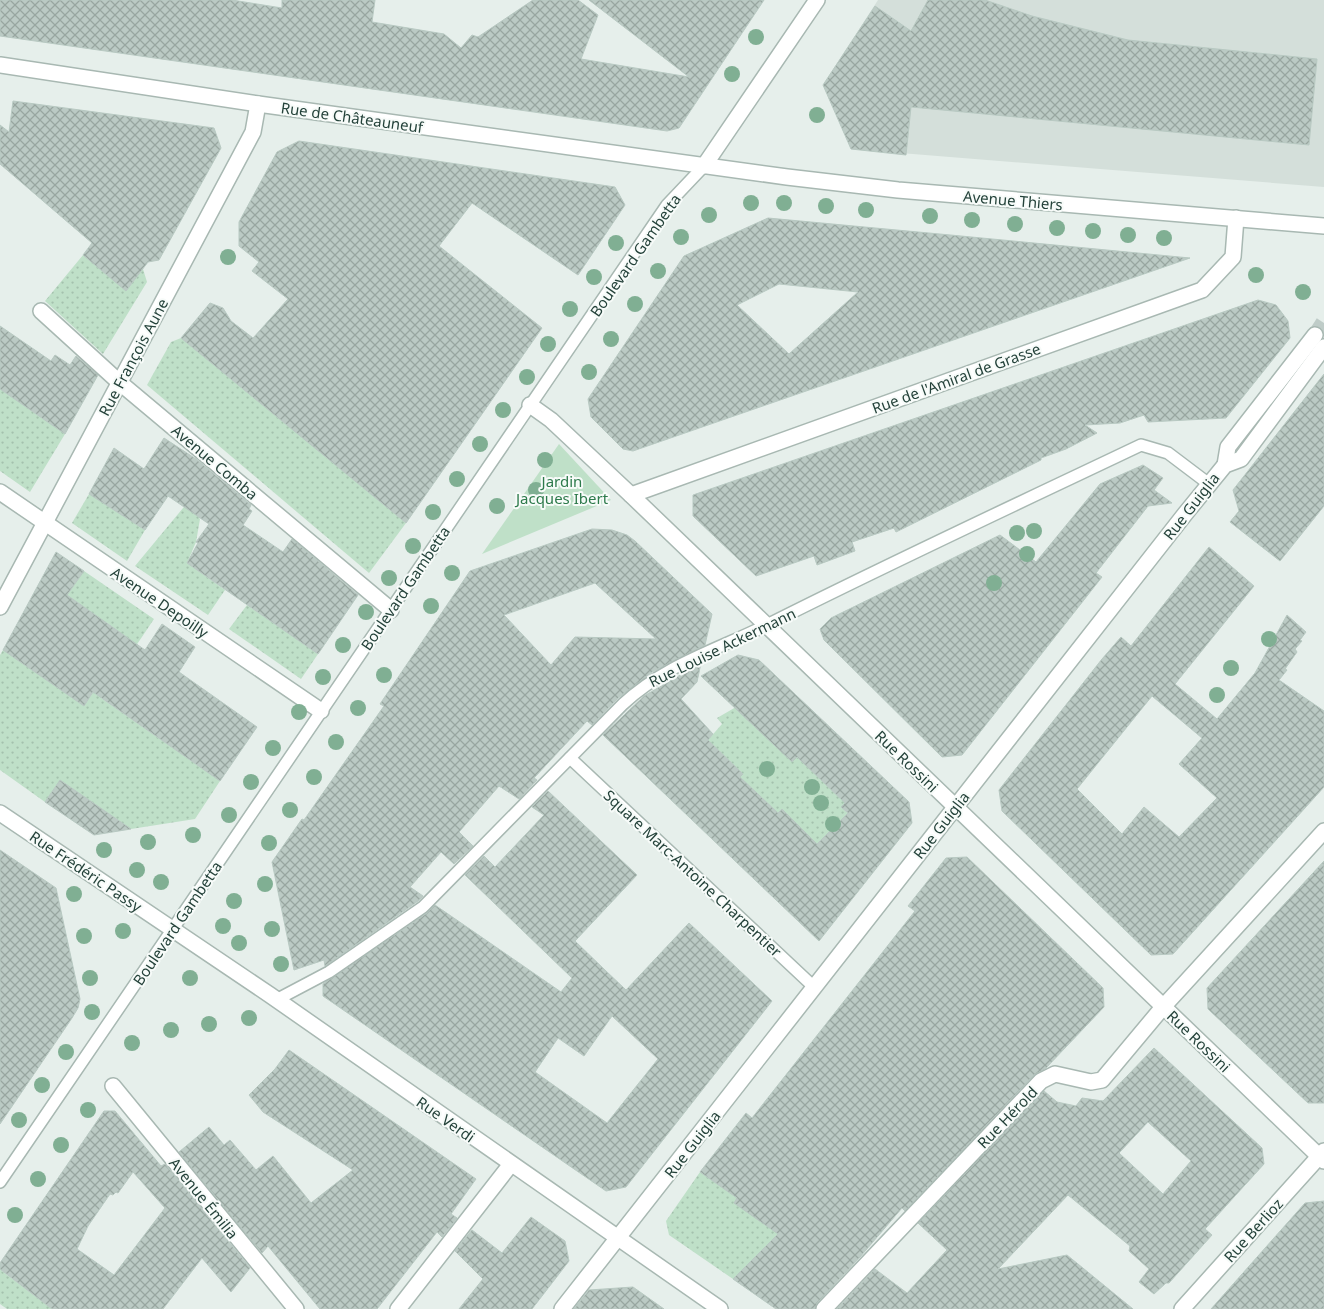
<svg xmlns="http://www.w3.org/2000/svg" width="1324" height="1309" viewBox="0 0 1324 1309" font-family="'Noto Sans',sans-serif">
<defs>
<pattern id="garden-dots" width="8" height="8" patternUnits="userSpaceOnUse" patternTransform="scale(1.25)"><rect width="8" height="8" fill="#bfe0c8"/><path d="M2 2h.1M6 6h.1" fill="none" stroke="#a4c1ad" stroke-width="1.8" stroke-linecap="round"/></pattern>
<pattern id="building-cross-hatch" width="8" height="8" patternUnits="userSpaceOnUse" patternTransform="scale(1.25)"><rect width="8" height="8" fill="#bbcac4"/><path d="M0 0l8 8M0 8l8-8" fill="none" stroke="#98a6a0"/></pattern>
</defs>
<rect width="100%" height="100%" fill="#e6efeb"/>
<path fill="#d4dfda" d="M878,0H1324V187L851,149L823,85Z"/>
<path fill="#bfe0c8" d="M559,444L611,500L482,554Z"/>
<g fill="url(#garden-dots)">
<path d="M83,255L126,291L143,269L147,282L103,354L45,301Z"/>
<path d="M181,338L406,523L369,573L147,385L171,342Z"/>
<path d="M0,389L65,434L30,492L0,471Z"/>
<path d="M89,494L145,530L127,561L72,523Z"/>
<path d="M188,502L200,519L196,542L187,563L225,590L208,615L135,566Z"/>
<path d="M84,571L154,619L101,698L220,781L195,819L131,829L60,780L45,802L0,770V655L3,650L84,706L129,639L106,622L95,637L71,618L80,604L67,595Z"/>
<path d="M247,605L318,654L301,679L229,629Z"/>
<path d="M736,707L792,762L797,757L845,803L841,807L855,820L839,838L830,831L815,846L799,831L801,828L782,809L778,813L740,777L743,774L708,740L722,724L717,718Z"/>
<path d="M700,1172L737,1198L734,1203L782,1230L733,1279L669,1235L666,1221Z"/>
<path d="M0,1265L2,1271L52,1309H7L0,1304Z"/>
</g>
<g fill="url(#building-cross-hatch)" stroke="#b8c9c2" fill-rule="evenodd">
<path d="M0,0H232L282,8V0H375L372,22L444,34L461,48L472,35L478,37L533,0H578L598,15L581,59L689,77L589,0H764L679,128L667,131L0,36Z"/>
<path d="M928,0H985L1032,16L1128,40L1317,59L1309,145L911,107L906,155L851,149L823,85L875,6L911,31Z"/>
<path d="M13,101L214,128L221,148L159,260L148,262L126,291L83,255L92,243L0,164V125L9,132Z"/>
<path d="M299,141L615,187L625,205L578,275L472,203L439,246L542,328L406,523L181,338L210,303L223,308L231,321L253,338L288,299L252,271L259,262L239,246V222L277,152Z"/>
<path d="M768,218L961,236L1190,258L633,451L623,449L591,417L588,399L684,256ZM779,284L858,292L789,354L737,305Z"/>
<path d="M1258,300L1276,305L1288,321L1290,338L1226,418L1148,422L1144,415L1120,423L1085,425L1097,433L1066,449L1041,458V460L896,532L894,528L852,542L855,551L817,565L814,556L756,576L693,516V495Z"/>
<path d="M0,326L51,361L55,355L70,365L76,356L98,375L65,434L0,389Z"/>
<path d="M1324,374V506L1280,561L1230,522L1239,511L1233,490Z"/>
<path d="M164,438L196,459L251,505L249,509L252,511L243,525L283,552L292,539L358,595L318,654L187,563L198,543L196,542L209,524L168,496L145,530L89,494L114,448L144,469Z"/>
<path d="M1143,465L1163,478L1154,490L1172,503L1148,506L1096,573L1102,577L962,755L942,757L824,640L820,629L831,618L1000,535L1036,562L1100,484Z"/>
<path d="M592,529L612,530L627,535L635,541L712,614L705,645L652,672L618,698L592,725L587,721L534,778L537,780L519,799L499,786L459,832L473,846L454,864L441,852L410,887L423,896L418,901L325,966L324,960L294,970L272,862L302,819L304,820L384,706L380,704L470,571ZM595,583L656,639L575,637L551,665L504,615Z"/>
<path d="M1209,547L1254,586L1175,684L1217,719L1255,673L1287,615L1306,632L1300,640L1302,641L1295,649L1297,652L1285,669L1287,670L1279,680L1324,711V787L1173,954L1151,955L1002,811L999,790L1102,659L1121,637L1131,646ZM1152,696L1202,738L1179,764L1217,798L1179,837L1144,807L1122,834L1077,789Z"/>
<path d="M56,552L84,571L67,595L145,650L162,624L195,647L179,672L257,727L220,781L93,692L84,706L3,650Z"/>
<path d="M738,655L759,660L909,802L912,823L819,941L603,735L644,696L701,663L697,682L681,699L713,734L708,740L743,774L740,777L778,813L782,809L817,844L848,813L841,807L845,803L797,757L792,762L701,676Z"/>
<path d="M60,780L131,829L94,835L45,802Z"/>
<path d="M548,791L637,875L575,941L605,970L626,990L689,923L772,1001L626,1187L606,1191L323,996V984L427,913L435,905L561,992L572,978L465,875L484,856L495,867L544,815L532,807ZM612,1016L658,1059L607,1123L535,1072L558,1038L584,1056Z"/>
<path d="M0,850L56,888L80,999L78,1008L72,1018L0,1124Z"/>
<path d="M967,857L1103,988L1104,1007L1046,1068L1034,1075L905,1211L902,1208L860,1257L817,1303L815,1309H776L733,1279L778,1234L734,1203L737,1198L700,1172L746,1113L752,1118L915,911L908,906L946,858Z"/>
<path d="M1324,861V1103H1308L1208,1009L1207,988Z"/>
<path d="M1154,1048L1262,1148L1264,1164L1205,1229L1212,1235L1169,1283H1166L1154,1294L1139,1282L1149,1269L1129,1251L1130,1246L1068,1195L998,1269L1067,1255L1133,1309H837L875,1269L907,1293L947,1250L918,1223L1044,1091L1057,1102L1076,1106L1082,1098L1103,1101ZM1148,1122L1191,1161L1163,1194L1119,1153Z"/>
<path d="M289,1050L476,1179L451,1214L457,1218L442,1237L437,1232L377,1309H320L268,1246L262,1253L179,1152L209,1127L224,1145L230,1140L256,1170L273,1156L311,1203L353,1170L263,1112L249,1095L275,1069Z"/>
<path d="M104,1111H115L161,1166L165,1164L250,1268L231,1292L202,1258L163,1309H52L0,1269V1263ZM133,1172L165,1208L114,1275L77,1249L88,1226L110,1194L113,1195L116,1192L118,1193Z"/>
<path d="M1324,1201V1309H1211L1305,1203Z"/>
<path d="M531,1217L565,1241L569,1261L532,1309H459L483,1279L455,1251L472,1230L502,1253Z"/>
<path d="M633,1287L664,1309H574L589,1290Z"/>
</g>
<g fill="none" stroke-linecap="round" stroke-linejoin="round">
<path stroke="#bfccc8" stroke-width="15" stroke-dasharray="15 8" stroke-linecap="butt" d="M1315,335L1324,321"/>
<defs>
<g id="service">
<path d="M570,758L815,988"/>
<path d="M276,1000L329,972L423,907L623,704C666,664 717,650 769,624C892,562 1017,504 1141,445L1168,453L1209,484"/>
<path d="M0,1182L667,205L704,166"/>
</g>
<g id="minor">
<path d="M41,311L119,382L391,610"/>
<path d="M530,405L551,420L631,495L1324,1161"/>
<path d="M1225,465L1228,447L1315,335"/>
<path d="M0,492L321,711"/>
<path d="M631,495L1202,290L1233,257L1236,218"/>
<path d="M0,607L253,132L258,104"/>
<path d="M113,1086L296,1309"/>
<path d="M398,1309L511,1164"/>
<path d="M562,1309L1185,514L1225,465L1241,459L1324,347"/>
<path d="M824,1309L1041,1081L1055,1074L1091,1082L1102,1080L1163,1007L1324,831"/>
<path d="M1182,1309L1324,1151"/>
</g>
<g id="tertiary">
<path d="M0,65L258,104L787,177L898,190L1324,226"/>
<path d="M704,166L817,0"/>
<path d="M0,813L270,995L720,1309"/>
</g>
</defs>
<use href="#service" stroke="#a8b8b2" stroke-width="14"/>
<use href="#minor" stroke="#a8b8b2" stroke-width="18"/>
<use href="#tertiary" stroke="#a8b8b2" stroke-width="18"/>
<use href="#service" stroke="#fff" stroke-width="11"/>
<use href="#minor" stroke="#fff" stroke-width="15"/>
<use href="#tertiary" stroke="#fff" stroke-width="15"/>
</g>
<g fill="#80af93">
<circle cx="756" cy="37" r="8"/>
<circle cx="732" cy="74" r="8"/>
<circle cx="817" cy="115" r="8"/>
<circle cx="751" cy="203" r="8"/>
<circle cx="784" cy="203" r="8"/>
<circle cx="826" cy="206" r="8"/>
<circle cx="866" cy="210" r="8"/>
<circle cx="709" cy="215" r="8"/>
<circle cx="930" cy="216" r="8"/>
<circle cx="972" cy="220" r="8"/>
<circle cx="1015" cy="224" r="8"/>
<circle cx="1057" cy="228" r="8"/>
<circle cx="1093" cy="231" r="8"/>
<circle cx="1128" cy="235" r="8"/>
<circle cx="681" cy="237" r="8"/>
<circle cx="1164" cy="238" r="8"/>
<circle cx="616" cy="243" r="8"/>
<circle cx="228" cy="257" r="8"/>
<circle cx="658" cy="271" r="8"/>
<circle cx="1256" cy="275" r="8"/>
<circle cx="594" cy="277" r="8"/>
<circle cx="1303" cy="292" r="8"/>
<circle cx="635" cy="304" r="8"/>
<circle cx="570" cy="309" r="8"/>
<circle cx="611" cy="339" r="8"/>
<circle cx="548" cy="344" r="8"/>
<circle cx="589" cy="372" r="8"/>
<circle cx="527" cy="377" r="8"/>
<circle cx="503" cy="410" r="8"/>
<circle cx="480" cy="444" r="8"/>
<circle cx="545" cy="460" r="8"/>
<circle cx="457" cy="479" r="8"/>
<circle cx="536" cy="490" r="8"/>
<circle cx="497" cy="506" r="8"/>
<circle cx="433" cy="512" r="8"/>
<circle cx="1034" cy="531" r="8"/>
<circle cx="1017" cy="533" r="8"/>
<circle cx="413" cy="546" r="8"/>
<circle cx="1027" cy="554" r="8"/>
<circle cx="452" cy="573" r="8"/>
<circle cx="389" cy="578" r="8"/>
<circle cx="994" cy="583" r="8"/>
<circle cx="431" cy="606" r="8"/>
<circle cx="366" cy="612" r="8"/>
<circle cx="1269" cy="639" r="8"/>
<circle cx="343" cy="645" r="8"/>
<circle cx="1231" cy="668" r="8"/>
<circle cx="384" cy="675" r="8"/>
<circle cx="323" cy="677" r="8"/>
<circle cx="1217" cy="695" r="8"/>
<circle cx="358" cy="708" r="8"/>
<circle cx="299" cy="712" r="8"/>
<circle cx="336" cy="742" r="8"/>
<circle cx="273" cy="748" r="8"/>
<circle cx="767" cy="769" r="8"/>
<circle cx="314" cy="777" r="8"/>
<circle cx="251" cy="782" r="8"/>
<circle cx="812" cy="787" r="8"/>
<circle cx="821" cy="803" r="8"/>
<circle cx="290" cy="810" r="8"/>
<circle cx="229" cy="815" r="8"/>
<circle cx="833" cy="824" r="8"/>
<circle cx="193" cy="835" r="8"/>
<circle cx="148" cy="842" r="8"/>
<circle cx="269" cy="843" r="8"/>
<circle cx="104" cy="850" r="8"/>
<circle cx="137" cy="870" r="8"/>
<circle cx="161" cy="882" r="8"/>
<circle cx="265" cy="884" r="8"/>
<circle cx="74" cy="894" r="8"/>
<circle cx="234" cy="901" r="8"/>
<circle cx="223" cy="926" r="8"/>
<circle cx="272" cy="929" r="8"/>
<circle cx="123" cy="931" r="8"/>
<circle cx="84" cy="936" r="8"/>
<circle cx="239" cy="943" r="8"/>
<circle cx="281" cy="964" r="8"/>
<circle cx="90" cy="978" r="8"/>
<circle cx="190" cy="978" r="8"/>
<circle cx="92" cy="1012" r="8"/>
<circle cx="249" cy="1018" r="8"/>
<circle cx="209" cy="1024" r="8"/>
<circle cx="171" cy="1030" r="8"/>
<circle cx="132" cy="1043" r="8"/>
<circle cx="66" cy="1052" r="8"/>
<circle cx="42" cy="1085" r="8"/>
<circle cx="88" cy="1110" r="8"/>
<circle cx="19" cy="1120" r="8"/>
<circle cx="61" cy="1145" r="8"/>
<circle cx="38" cy="1179" r="8"/>
<circle cx="15" cy="1215" r="8"/>
</g>
<g text-anchor="middle" dominant-baseline="central" stroke-width="4" stroke-linejoin="round" paint-order="stroke">
<g font-size="15" fill="#24423a" stroke="#f7fbf9">
<text transform="translate(352 117) rotate(8)">Rue de Châteauneuf</text>
<text transform="translate(1013 200) rotate(5)">Avenue Thiers</text>
<text transform="translate(635 255) rotate(-55)">Boulevard Gambetta</text>
<text transform="translate(133 357) rotate(-62)">Rue François Aune</text>
<text transform="translate(956 378) rotate(-20)">Rue de l'Amiral de Grasse</text>
<text transform="translate(215 462) rotate(40)">Avenue Comba</text>
<text transform="translate(1191 506) rotate(-52)">Rue Guiglia</text>
<text transform="translate(405 588) rotate(-56)">Boulevard Gambetta</text>
<text transform="translate(160 602) rotate(34)">Avenue Depoilly</text>
<text transform="translate(722 647) rotate(-26)">Rue Louise Ackermann</text>
<text transform="translate(907 761) rotate(44)">Rue Rossini</text>
<text transform="translate(941 825) rotate(-52)">Rue Guiglia</text>
<text transform="translate(86 871) rotate(34)">Rue Frédéric Passy</text>
<text transform="translate(693 873) rotate(43)">Square Marc-Antoine Charpentier</text>
<text transform="translate(177 923) rotate(-56)">Boulevard Gambetta</text>
<text transform="translate(1199 1041) rotate(44)">Rue Rossini</text>
<text transform="translate(1007 1117) rotate(-46)">Rue Hérold</text>
<text transform="translate(446 1119) rotate(35)">Rue Verdi</text>
<text transform="translate(692 1144) rotate(-52)">Rue Guiglia</text>
<text transform="translate(204 1198) rotate(51)">Avenue Émilia</text>
<text transform="translate(1253 1230) rotate(-48)">Rue Berlioz</text>
</g>
<g font-size="15" fill="#2d7a4b" stroke="#f7fbf9">
<text x="562" y="481">Jardin<tspan x="562" dy="17">Jacques Ibert</tspan></text>
</g>
</g>
</svg>
